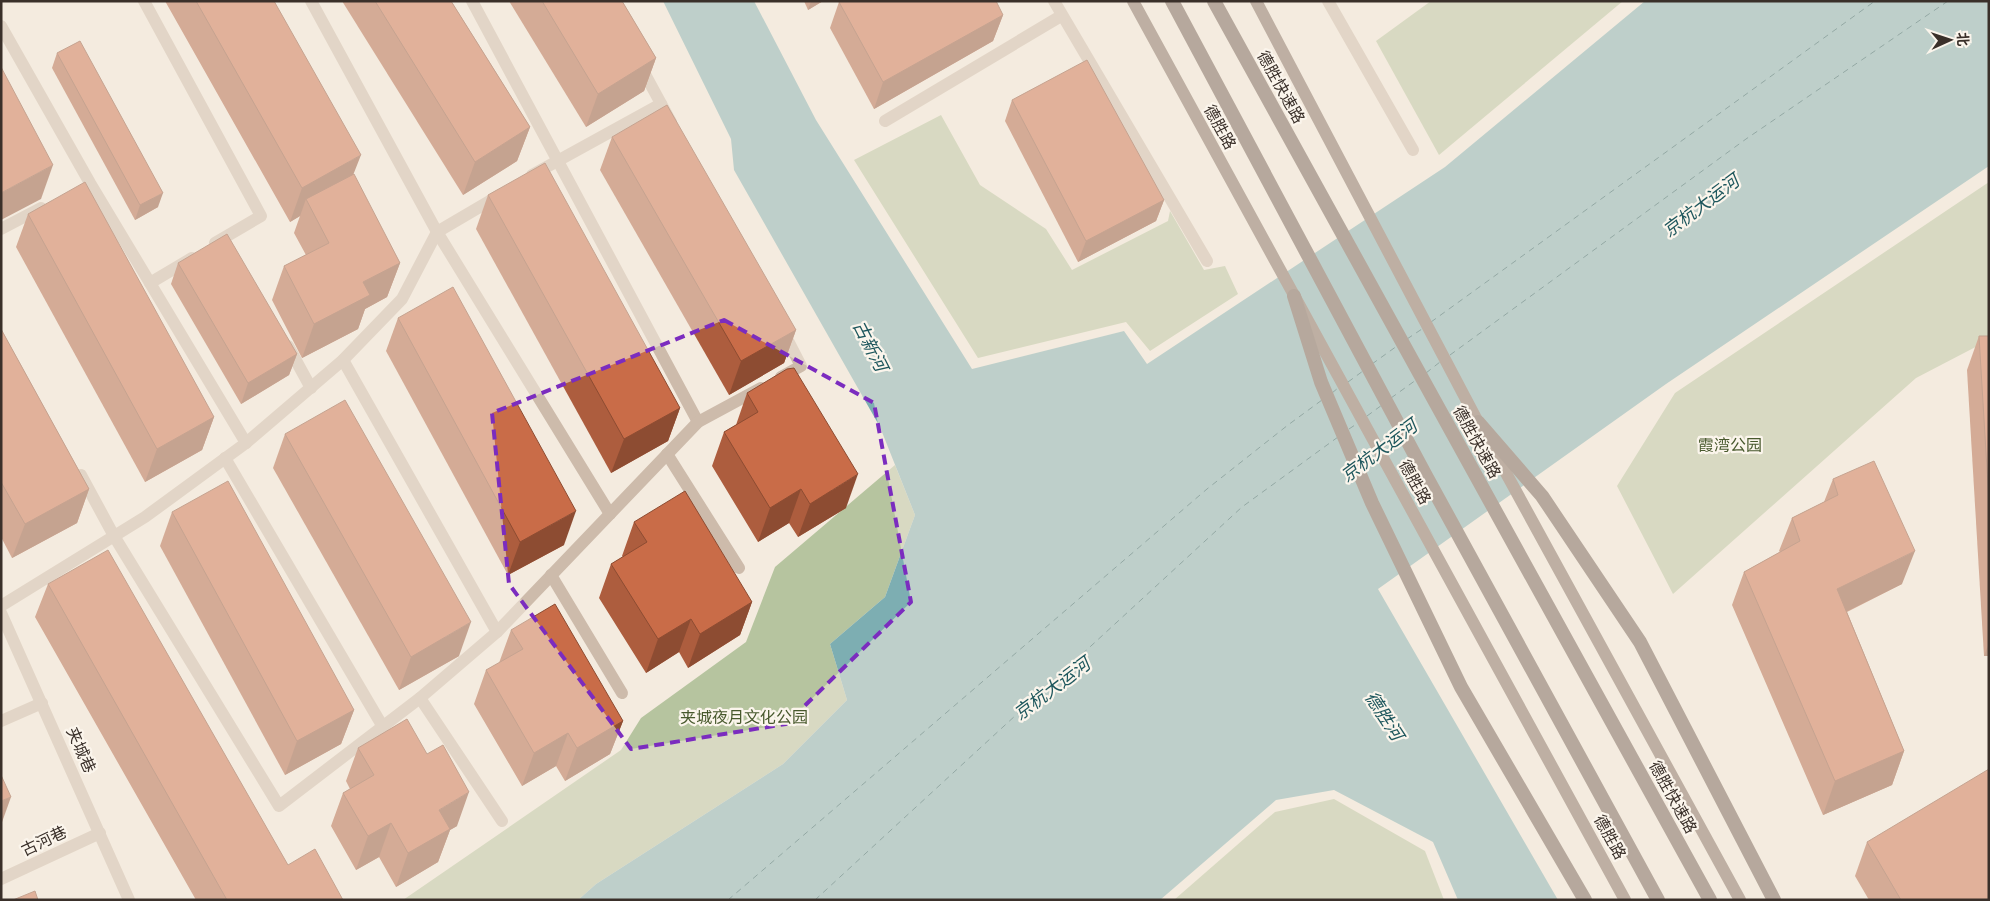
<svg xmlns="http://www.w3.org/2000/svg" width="1990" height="901" viewBox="0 0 1990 901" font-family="'DM Sans','Noto Sans SC',sans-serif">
<rect width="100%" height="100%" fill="#f4ebdf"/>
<g fill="#b6c49f">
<path d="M1431,1H1623L1439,155L1376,41Z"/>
<path d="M941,115L980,185L1046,229L1072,270L1168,221L1170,211L1204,270L1225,266L1238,294L1150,351L1126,322L978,358L854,160Z"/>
<path d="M1989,182V340L1916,378L1673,594L1617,486L1675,393Z"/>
<path d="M895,465L915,515L885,597L830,644L847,700L783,764L596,884L578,900H403L621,750L641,718L746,642L775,567Z"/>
<path d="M1334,799L1425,851L1444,900H1174L1275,812Z"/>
</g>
<path fill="#7daeb2" d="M663,1H754L816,120L972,369L1124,331L1147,364L1445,167L1645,1H1989V166L1666,384L1378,589L1558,900H1458L1433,842L1334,790L1276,800L1160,900H578L596,884L783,764L847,700L830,644L885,597L915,515L880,427L734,170L731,139Z"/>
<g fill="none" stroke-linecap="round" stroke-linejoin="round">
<g stroke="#1e575d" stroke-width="1" stroke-dasharray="6 5" stroke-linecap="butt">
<path d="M1431,322L1875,1"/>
<path d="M1407,339L1422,329"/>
<path d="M1450,355L1746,139L1948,1"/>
<path d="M1372,364L1397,346"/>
<path d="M1426,373L1440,362"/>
<path d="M1348,382L1363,371"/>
<path d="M1332,393L1338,388"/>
<path d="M1391,398L1416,380"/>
<path d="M1367,416L1382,405"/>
<path d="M1349,429L1358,423"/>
<path d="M728,900L1207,489L1288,425L1322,400"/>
<path d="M815,900L1242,507L1338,437"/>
</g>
<g stroke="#cdbbab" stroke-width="12">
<path d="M144,1L261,216L215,243"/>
<path d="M311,1L437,232L610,514"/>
<path d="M472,1L698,422"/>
<path d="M1054,1L1207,261"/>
<path d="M1328,1L1413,150"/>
<path d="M1,26L90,183L246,443"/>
<path d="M640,65L671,122"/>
<path d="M885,121L1061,16"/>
<path d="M532,175L661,104"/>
<path d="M1,229L41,208"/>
<path d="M150,283L192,258"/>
<path d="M288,346L311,388"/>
<path d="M343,360L497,632"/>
<path d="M781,377L801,366L783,331"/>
<path d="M667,454L739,568"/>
<path d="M225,458L383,727"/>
<path d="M81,475L114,536L279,806L420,698L497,632L698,422L761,388"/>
<path d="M551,575L622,693"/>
<path d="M1,606L145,517L246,443L343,360L402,299L437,232L500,195"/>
<path d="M420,698L502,821"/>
<path d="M1,721L42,703"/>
</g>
<path stroke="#cdbbab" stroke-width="12" d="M1,879L100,833"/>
<path stroke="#cdbbab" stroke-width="12" d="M1,613L129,900"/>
<g stroke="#7c675b" stroke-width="12">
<path d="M1133,1L1625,900"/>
<path d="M1256,1L1478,422L1740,900"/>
</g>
<g stroke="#6c584e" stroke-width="14">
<path d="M1172,1L1425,474L1658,900"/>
<path d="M1214,1L1710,900"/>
<path d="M1294,296L1321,382L1372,503L1461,687L1585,900"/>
<path d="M1478,422L1542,496L1640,642L1774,900"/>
</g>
</g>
<g fill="#ad5d3e">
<path d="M165,1H274L353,175L400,263L387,297L365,309L358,329L302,358L272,300L284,266L306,255L294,233L300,216L290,222Z"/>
<path d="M342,1H451L530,127L517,161L463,195Z"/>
<path d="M509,1H622L656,58L644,91L586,127Z"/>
<path d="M804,1H823L808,10Z"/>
<path d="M839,2L1003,15L993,41L874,109L830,28Z"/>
<path d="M57,53L158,207L135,220L52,68Z"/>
<path d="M1012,100L1164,200L1156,221L1078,262L1005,121Z"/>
<path d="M612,137L796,330L784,363L729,395L600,170Z"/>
<path d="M488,195L680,408L668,441L611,473L476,229Z"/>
<path d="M28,214L214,417L202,450L145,482L16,247Z"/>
<path d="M178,263L297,354L289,375L241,404L171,284Z"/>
<path d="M398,318L564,545L508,575L386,351Z"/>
<path d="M1,329L89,489L77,523L12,558L1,537Z"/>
<path d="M1979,336H1989V656H1984L1967,370Z"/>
<path d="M747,393L846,508L798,537L789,523L758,542L712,466L724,432L736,425Z"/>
<path d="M285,434L459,656L399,690L273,468Z"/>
<path d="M1833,479L1902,584L1847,612L1904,751L1892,785L1823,815L1732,605L1744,572L1780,552L1779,551L1792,518L1824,502Z"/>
<path d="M172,512L354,710L341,744L285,775L160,546Z"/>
<path d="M634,522L752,602L740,635L688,668L679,652L646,673L599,598L611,564L623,557L622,556Z"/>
<path d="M48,584L288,865L343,900H196L35,617Z"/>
<path d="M511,630L623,721L610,754L565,781L556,766L522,786L474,704L486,670L499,663Z"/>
<path d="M358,748L457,826L450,830L438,862L396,887L379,857L356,870L331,826L343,793L350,789L346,781Z"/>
<path d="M1867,842L1989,900H1869L1855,876Z"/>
</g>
<g fill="#8d4c32">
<path d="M811,1H823L808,10Z"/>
<path d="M1003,15L993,41L874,109L883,82Z"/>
<path d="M656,58L644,91L586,127L598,94Z"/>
<path d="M530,127L517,161L463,195L475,162Z"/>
<path d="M361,155L348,188L306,199L300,216L290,222L302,188Z"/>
<path d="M53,165L41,199L1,220V193Z"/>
<path d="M163,193L158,207L135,220L140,205Z"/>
<path d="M1164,200L1156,221L1078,262L1086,241Z"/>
<path d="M400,263L387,297L365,309L358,329L302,358L314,324L363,282Z"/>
<path d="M796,330L784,363L729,395L741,361Z"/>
<path d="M297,354L289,375L241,404L248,383Z"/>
<path d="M680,408L668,441L611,473L624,439Z"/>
<path d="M214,417L202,450L145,482L157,449Z"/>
<path d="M858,474L846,508L798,537L810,504Z"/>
<path d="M89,489L77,523L12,558L25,524Z"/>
<path d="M801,489L789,523L758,542L770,508Z"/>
<path d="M576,511L564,545L508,575L520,542Z"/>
<path d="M1915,551L1902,584L1825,622L1837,589Z"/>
<path d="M752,602L740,635L688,668L700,634Z"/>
<path d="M691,619L679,652L646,673L658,639Z"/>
<path d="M471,622L459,656L399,690L411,657Z"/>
<path d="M1989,643V656H1984Z"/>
<path d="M354,710L341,744L285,775L297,741Z"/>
<path d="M623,721L610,754L565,781L577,748Z"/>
<path d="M568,733L556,766L522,786L534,753Z"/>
<path d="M1904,751L1892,785L1823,815L1835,781Z"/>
<path d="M469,792L457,826L450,830L438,862L396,887L408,853L439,810Z"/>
<path d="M11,797L1,825V801Z"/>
<path d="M391,823L379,857L356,870L368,836Z"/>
</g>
<g fill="#c96c48" stroke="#8d4c32">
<path d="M196,1H274L361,155L302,188Z"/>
<path d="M375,1H451L530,127L475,162Z"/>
<path d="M542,1H622L656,58L598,94Z"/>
<path d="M841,1H996L1003,15L883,82L839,2Z"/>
<path d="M80,41L163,193L140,205L57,53Z"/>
<path d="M1087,60L1164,200L1086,241L1012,100Z"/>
<path d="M1,67L53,165L1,193Z"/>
<path d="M667,105L796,330L741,361L612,137Z"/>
<path d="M545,163L680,408L624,439L488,195Z"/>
<path d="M354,174L400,263L363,282L370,295L314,324L284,266L329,243L306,199Z"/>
<path d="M85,182L214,417L157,449L28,214Z"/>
<path d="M227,234L297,354L248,383L178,263Z"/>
<path d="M453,287L576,511L520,542L398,318Z"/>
<path d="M1,329L89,489L25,524L1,482Z"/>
<path d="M1979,336H1989V502Z"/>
<path d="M794,368L858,474L810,504L801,489L770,508L724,432L758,412L747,393L787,369Z"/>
<path d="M345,400L471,622L411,657L285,434Z"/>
<path d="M1874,461L1915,551L1837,589L1904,751L1835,781L1744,572L1800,541L1792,518L1838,495L1833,479Z"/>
<path d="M228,481L354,710L297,741L172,512Z"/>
<path d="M685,491L752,602L700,634L691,619L658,639L611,564L647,542L634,522Z"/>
<path d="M108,550L288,865L315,849L343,900H227L48,584Z"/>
<path d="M555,604L623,721L577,748L568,733L534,753L486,670L523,649L511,630Z"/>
<path d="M407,719L427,754L443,745L469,792L439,810L450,829L408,853L391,823L368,836L343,793L374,775L358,748Z"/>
<path d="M1989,769V900H1901L1867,842Z"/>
<path d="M1,775L11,797L1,801Z"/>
<path d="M35,891L38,900H13Z"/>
</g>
<path d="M0 0H1990V901H0ZM724,320L874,403L911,602L786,724L631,749L509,584L492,413Z" fill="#f4ebdf" fill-opacity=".55" fill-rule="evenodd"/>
<path fill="none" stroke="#7b2cbf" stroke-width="4" stroke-dasharray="10 6" stroke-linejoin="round" d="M724,320L874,403L911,602L786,724L631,749L509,584L492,413Z"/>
<g text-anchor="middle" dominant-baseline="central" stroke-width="4.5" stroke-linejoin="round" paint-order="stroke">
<g font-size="16" fill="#3a302a" stroke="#fbf5ec">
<text transform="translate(1281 87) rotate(61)">德胜快速路</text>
<text transform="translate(1220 127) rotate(61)">德胜路</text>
<text transform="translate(1477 442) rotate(61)">德胜快速路</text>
<text transform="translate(1415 482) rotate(61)">德胜路</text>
<text transform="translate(81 750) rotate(66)">夹城巷</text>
<text transform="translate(1673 797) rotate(61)">德胜快速路</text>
<text transform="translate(1610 837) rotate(61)">德胜路</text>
<text transform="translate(44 841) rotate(-25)">古河巷</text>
</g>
<g font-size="16" fill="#48592d" stroke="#fbf5ec">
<text x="1730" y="445">霞湾公园</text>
<text x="744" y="717">夹城夜月文化公园</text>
</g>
<g font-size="18" font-style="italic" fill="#1e575d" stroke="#fbf5ec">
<text transform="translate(1701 206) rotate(-37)">京杭大运河</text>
<text transform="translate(870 346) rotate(63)">古新河</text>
<text transform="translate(1379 451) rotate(-37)">京杭大运河</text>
<text transform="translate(1052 689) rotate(-37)">京杭大运河</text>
<text transform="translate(1384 716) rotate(57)">德胜河</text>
</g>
</g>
<rect width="1990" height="901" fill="none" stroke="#3a302a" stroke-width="5"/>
<g transform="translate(1950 40) rotate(87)" stroke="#fbf5ec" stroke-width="4" paint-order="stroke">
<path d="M0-4L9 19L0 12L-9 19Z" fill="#3a302a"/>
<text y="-8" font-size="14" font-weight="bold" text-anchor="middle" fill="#3a302a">北</text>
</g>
</svg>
